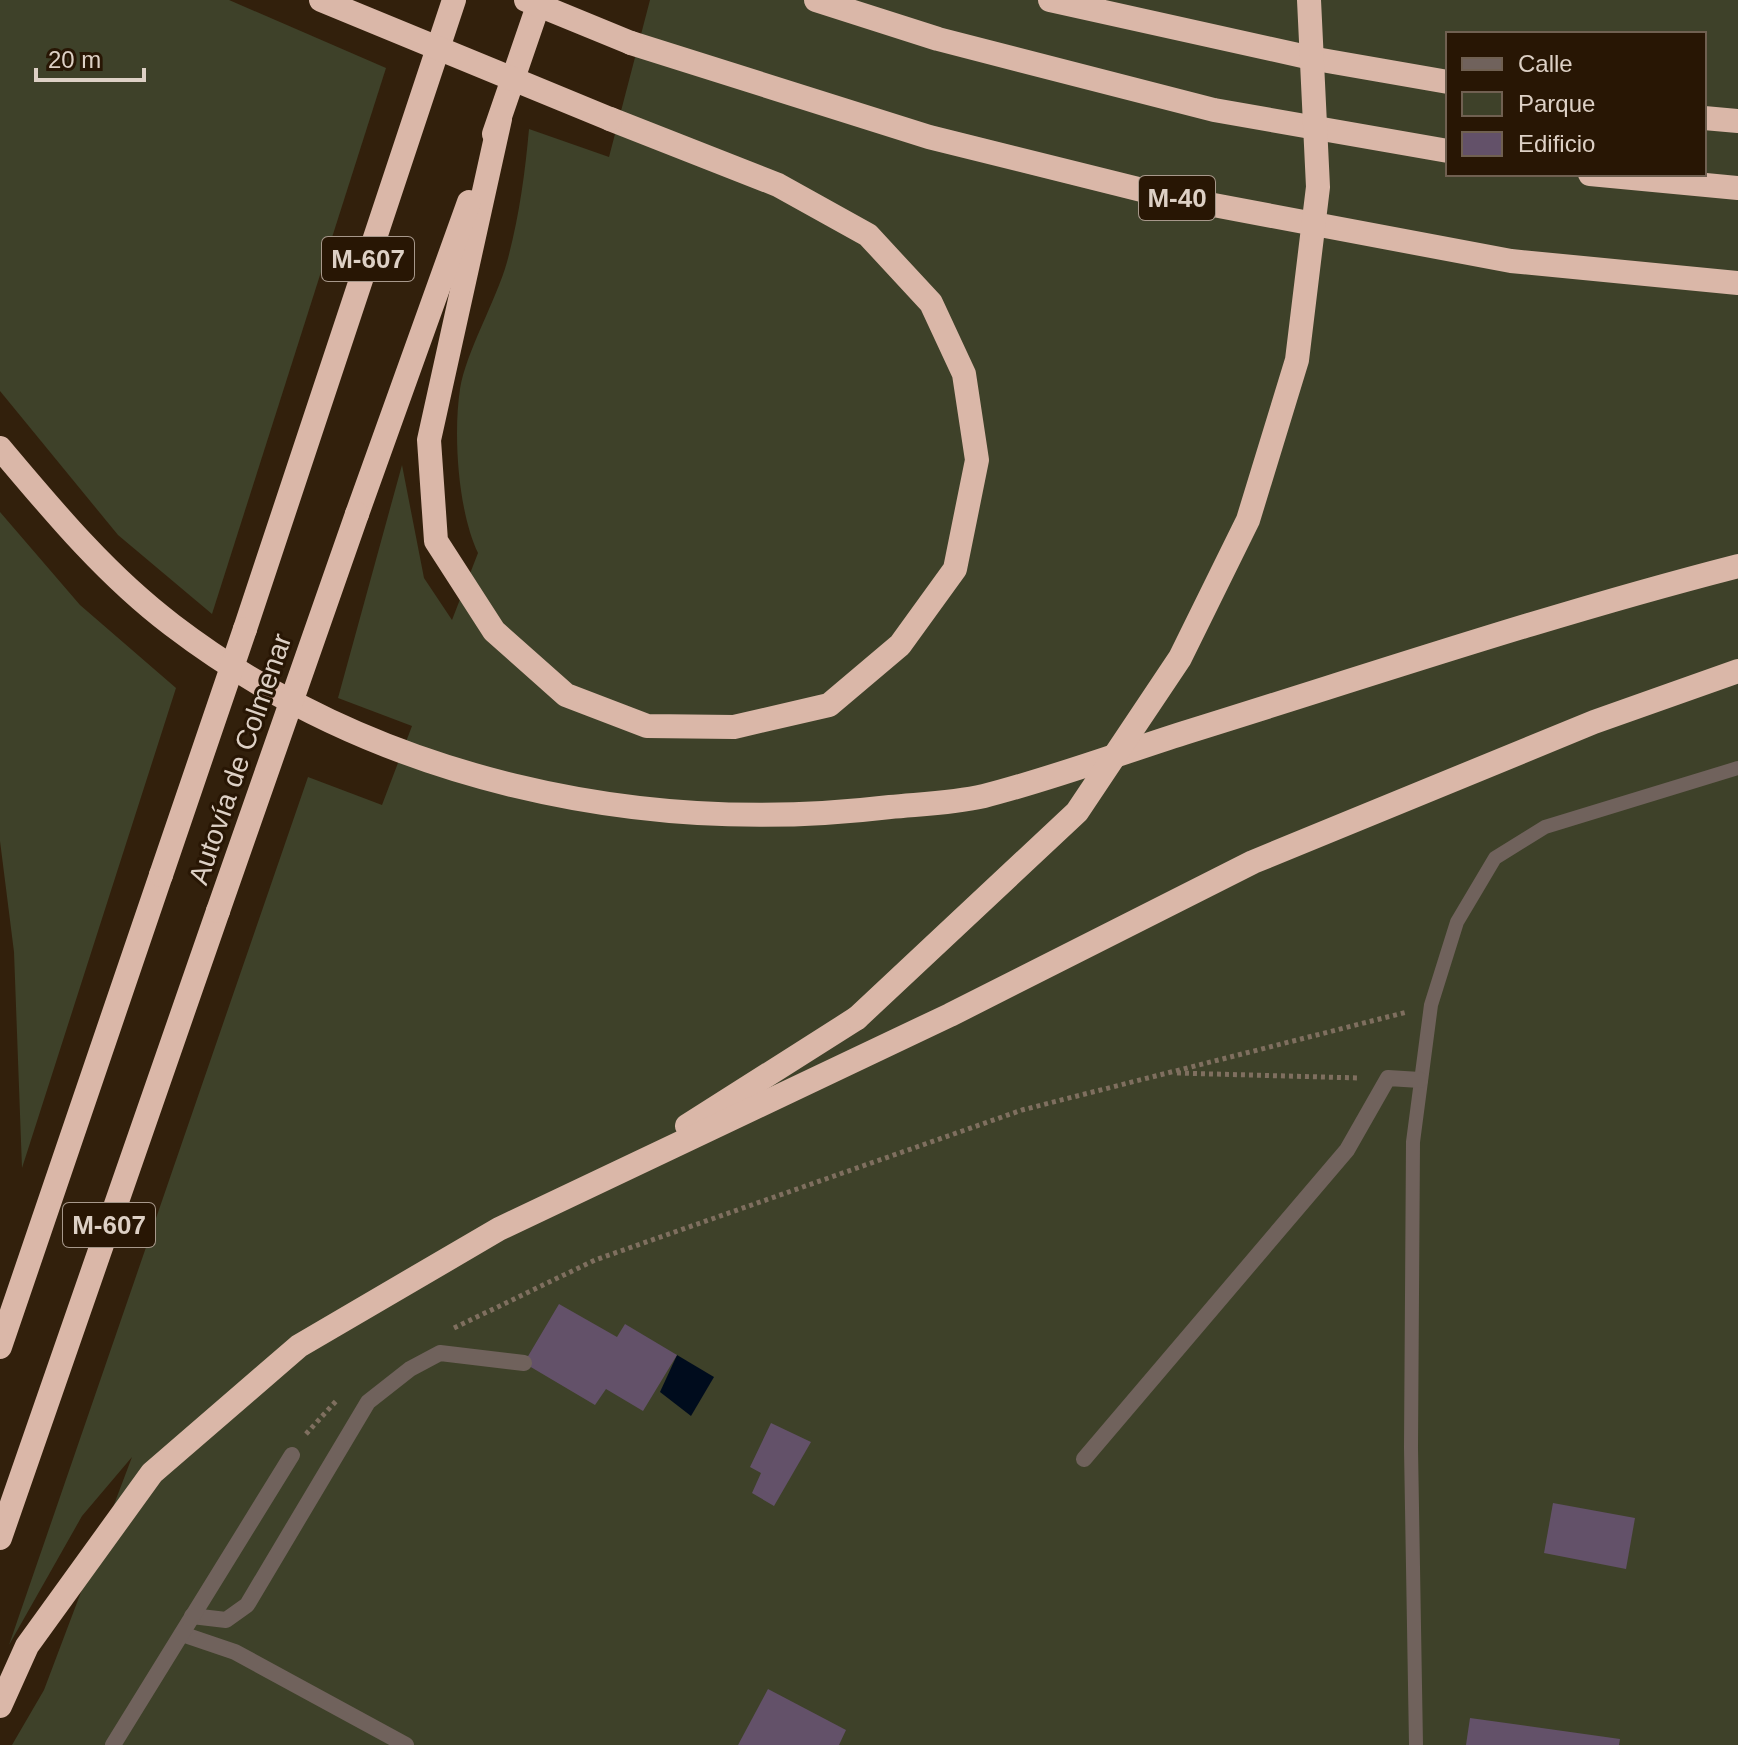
<svg xmlns="http://www.w3.org/2000/svg" width="1738" height="1745" viewBox="0 0 1738 1745" font-family="Arial,sans-serif">
<rect width="100%" height="100%" fill="#32200c"/>
<g fill="#3e4129" fill-rule="evenodd">
<path d="M0,0H229L386,68L212,614L118,535L0,391Z"/>
<path d="M650,0H1738V1745H12L44,1690L132,1457L82,1516L9,1645L308,777L382,805L412,726L338,698L402,465L424,578L452,620L478,553C458,511 453,435 460,389C466,352 496,301 507,262C519,218 525,174 529,129L609,157ZM1448,34H1704V174H1448Z"/>
<path d="M0,512L80,605L176,688L22,1168L14,952L0,841Z"/>
</g>
<path fill="#000c1d" d="M677,1355L714,1377L691,1416L660,1392Z"/>
<g fill="#635169">
<path d="M559,1304L617,1337L625,1324L677,1355L643,1411L606,1389L595,1405L524,1363Z"/>
<path d="M771,1423L811,1442L774,1506L752,1493L761,1473L750,1467Z"/>
<path d="M1553,1503L1635,1518L1626,1569L1544,1553Z"/>
<path d="M768,1689L846,1730L839,1745H738Z"/>
<path d="M1470,1718L1620,1739L1619,1745H1466Z"/>
</g>
<g fill="none" stroke-linecap="round" stroke-linejoin="round">
<g stroke="#7f6f5f" stroke-width="5" stroke-dasharray="4 4" stroke-linecap="butt">
<path d="M1177,1073L1359,1078"/>
<path d="M454,1328L595,1260L1022,1110L1407,1012"/>
<path d="M306,1434L337,1400"/>
</g>
<path stroke="#70625c" stroke-width="14" d="M1416,1745L1411,1448L1413,1142L1431,1005L1457,922L1495,858L1545,827L1738,768"/>
<g stroke="#70625c" stroke-width="16">
<path d="M1084,1459L1347,1150L1388,1078L1420,1080"/>
<path d="M192,1616L226,1620L247,1605L368,1402L410,1369L440,1353L524,1363"/>
<path d="M182,1634L235,1652L406,1745"/>
<path d="M113,1745L292,1455"/>
</g>
<g stroke="#dab7a8" stroke-width="24">
<path d="M816,0L938,39L1214,110L1448,151"/>
<path d="M1050,0L1316,59L1448,82"/>
<path d="M631,43L929,137L1166,196L1511,261L1738,283"/>
<path d="M1704,118L1738,121"/>
<path d="M500,119L429,440L436,541L494,631L566,695L647,726L734,727L829,705L900,645L955,569L977,460L964,374L931,303L868,235L778,185L610,119"/>
<path d="M494,134L540,0"/>
<path d="M1590,174L1738,188"/>
<path d="M0,448C53,511 106,575 172,625C375,780 640,837 890,807C921,804 954,803 984,796C1051,779 1118,754 1184,733C1368,676 1551,614 1738,566"/>
<path d="M357,514L469,202"/>
<path d="M245,629L454,0"/>
<path d="M687,1126L857,1018"/>
<path d="M0,1347L161,875"/>
<path d="M0,1538L218,911"/>
<path d="M0,1706L27,1646L152,1473L299,1346L499,1229L950,1015L1253,862L1594,722L1738,671"/>
</g>
<g stroke="#dab7a8" stroke-width="24">
<path d="M321,0L610,119"/>
<path d="M526,0L631,43"/>
<path d="M161,875L245,629"/>
<path d="M218,911L357,514"/>
<path d="M857,1018L1077,812L1180,658L1248,520L1297,360L1318,187L1309,0"/>
</g>
</g>
<g text-anchor="middle" dominant-baseline="central" stroke-width="6" stroke-linejoin="round" paint-order="stroke">
<g fill="#281604" stroke="#a7988b" stroke-width="2">
<rect x="1139" y="176" width="76" height="44" rx="6"/>
<rect x="322" y="237" width="92" height="44" rx="6"/>
<rect x="63" y="1203" width="92" height="44" rx="6"/>
</g>
<g font-size="26" font-weight="bold" fill="#ddd0c5">
<text x="1177" y="198">M-40</text>
<text x="368" y="259">M-607</text>
<text x="109" y="1225">M-607</text>
</g>
<g font-size="28" fill="#ddd0c5" stroke="#281604">
<text transform="translate(240 759) rotate(-71)">Autovía de Colmenar</text>
</g>
</g>
<rect x="1446" y="32" width="260" height="144" fill="#281604" stroke="#706051" stroke-width="2"/>
<rect x="1462" y="58" width="40" height="12" fill="#70625c" stroke="#706051" stroke-width="2"/>
<text x="1518" y="72" font-size="24" fill="#ddd0c5">Calle</text>
<rect x="1462" y="92" width="40" height="24" fill="#3e4129" stroke="#706051" stroke-width="2"/>
<text x="1518" y="112" font-size="24" fill="#ddd0c5">Parque</text>
<rect x="1462" y="132" width="40" height="24" fill="#635169" stroke="#706051" stroke-width="2"/>
<text x="1518" y="152" font-size="24" fill="#ddd0c5">Edificio</text>
<path d="M36 68v12h108v-12" fill="none" stroke="#ddd0c5" stroke-width="4"/>
<text x="48" y="68" font-size="24" fill="#ddd0c5" stroke="#281604" stroke-width="6" paint-order="stroke">20 m</text>
</svg>
